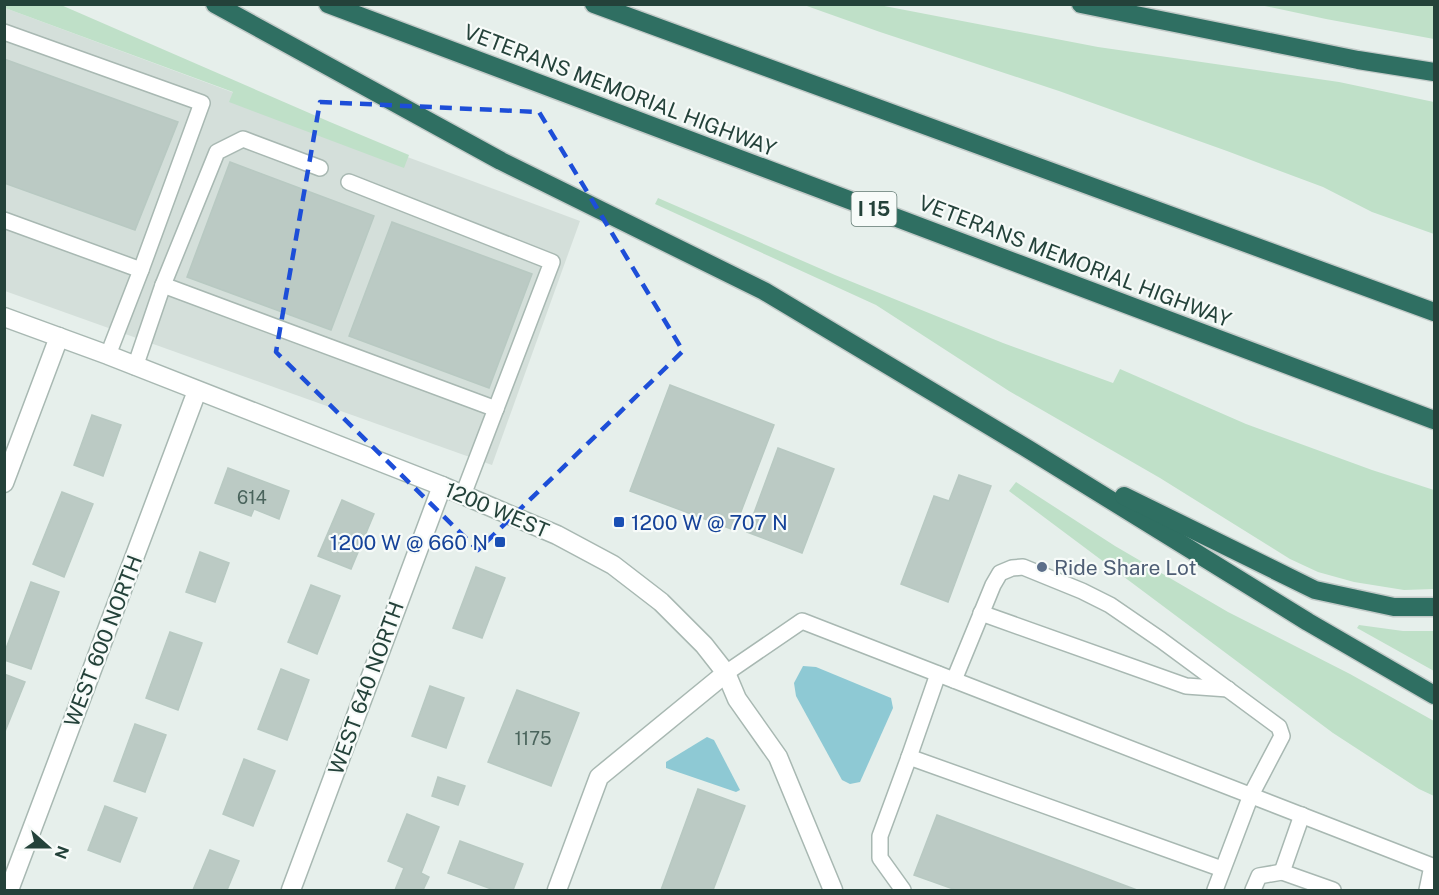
<svg xmlns="http://www.w3.org/2000/svg" width="1439" height="895" viewBox="0 0 1439 895" font-family="'Public Sans',sans-serif">
<rect width="100%" height="100%" fill="#e6efeb"/>
<path fill="#d4dfda" d="M5,8L580,221L492,465L5,291Z"/>
<g fill="#bfe0c8">
<path d="M4,5H61L330,122L409,155L404,168L229,102L233,92L5,8Z"/>
<path d="M804,5H879L1098,47L1339,82L1434,102V234L1372,212L1323,187L1227,151L1059,91L880,32Z"/>
<path d="M1260,5H1434V39L1326,19Z"/>
<path d="M658,198L835,275L1003,343L1113,383L1120,369L1246,424L1372,470L1434,490V589L1404,590L1354,582L1318,572L1290,559L1160,478L1009,391L876,305L655,204Z"/>
<path d="M1016,482L1115,546L1228,612L1350,674L1434,721V796L1419,789L1333,733L1009,491Z"/>
<path d="M1359,625L1403,631H1434V671L1357,628Z"/>
</g>
<g fill="#8ec9d4">
<path d="M803,666L816,667L891,698L893,708L860,782L850,784L842,780L796,696L794,683Z"/>
<path d="M707,737L714,740L740,790L736,792L666,768V762Z"/>
</g>
<g fill="#bbcac4" stroke="#b8c9c2" stroke-width="1.5">
<path d="M4,59L178,122L135,230L4,183Z"/>
<path d="M230,162L374,216L331,330L187,277Z"/>
<path d="M392,222L532,274L489,388L349,336Z"/>
<path d="M670,385L774,425L734,530L630,491Z"/>
<path d="M92,415L121,425L103,476L74,465Z"/>
<path d="M778,448L834,469L802,553L747,532Z"/>
<path d="M228,468L289,491L279,519L254,509L251,516L215,503Z"/>
<path d="M959,475L991,486L948,602L901,584L934,496L949,501Z"/>
<path d="M62,492L93,504L64,577L33,564Z"/>
<path d="M342,500L374,514L351,569L318,556Z"/>
<path d="M200,552L229,563L215,602L186,592Z"/>
<path d="M476,567L505,578L482,638L453,628Z"/>
<path d="M31,582L59,592L31,669L4,660V654Z"/>
<path d="M311,585L340,596L317,654L288,642Z"/>
<path d="M170,632L202,643L178,710L146,698Z"/>
<path d="M281,669L309,680L287,740L258,729Z"/>
<path d="M4,674L25,682L4,734Z"/>
<path d="M430,686L464,698L446,748L412,736Z"/>
<path d="M517,690L579,713L551,786L488,762Z"/>
<path d="M135,724L166,735L145,792L114,781Z"/>
<path d="M244,759L275,771L253,826L223,814Z"/>
<path d="M438,777L465,786L458,805L432,796Z"/>
<path d="M698,789L745,806L713,890H661Z"/>
<path d="M105,806L137,818L120,862L88,850Z"/>
<path d="M407,814L439,827L421,873L429,877L423,890H395L404,868L388,861Z"/>
<path d="M937,815L1137,890H956L914,875Z"/>
<path d="M460,841L523,864L513,890H494L448,873Z"/>
<path d="M210,850L239,861L227,890H193Z"/>
</g>
<g fill="none" stroke-linecap="round" stroke-linejoin="round">
<defs>
<g id="service">
<path d="M4,32L202,103L141,270L108,355"/>
<path d="M349,182L552,262L463,495"/>
<path d="M4,220L141,270"/>
<path d="M163,285L496,409"/>
<path d="M135,367L163,285L217,152L243,139L320,168"/>
<path d="M981,613L1186,686L1228,689"/>
<path d="M726,673L802,621L1432,866L1427,890"/>
<path d="M954,680L993,585L1000,573L1012,568L1023,567L1082,591L1110,605L1161,640L1279,727L1282,736L1251,795L1215,890"/>
<path d="M909,757L1222,869"/>
<path d="M1302,815L1282,872L1333,890"/>
<path d="M903,890L880,858V836L908,760L938,674"/>
<path d="M1253,890L1259,876L1282,872"/>
</g>
<g id="minor">
<path d="M4,483L59,337"/>
<path d="M9,890L197,391"/>
<path d="M291,890L442,486"/>
<path d="M557,890L599,777L726,673"/>
</g>
<path id="tertiary" d="M4,317L108,355L442,486L557,535L613,565L661,602L704,645L726,673L737,699L778,757L833,890"/>
<g id="motorway">
<path d="M215,4L501,161L764,291L1028,449L1308,622L1434,695"/>
<path d="M328,4L1434,420"/>
<path d="M594,4L1434,312"/>
<path d="M1081,4L1358,60L1434,72"/>
<path d="M1124,496L1315,590L1394,607H1434"/>
</g>
</defs>
<use href="#service" stroke="#a8b8b2" stroke-width="18"/>
<use href="#minor" stroke="#a8b8b2" stroke-width="21"/>
<use href="#tertiary" stroke="#a8b8b2" stroke-width="21"/>
<use href="#motorway" stroke="#c2cac8" stroke-width="21"/>
<use href="#service" stroke="#fff" stroke-width="15"/>
<use href="#minor" stroke="#fff" stroke-width="18"/>
<use href="#tertiary" stroke="#fff" stroke-width="18"/>
<use href="#motorway" stroke="#2f6f62" stroke-width="18"/>
</g>
<path fill="none" stroke="#1d4ed8" stroke-width="4.5" stroke-dasharray="12 8" stroke-linejoin="round" d="M320,102L539,112L683,351L478,550L276,352Z"/>
<g fill="#1a4fb4" stroke="#f7fbf9" stroke-width="2">
<rect x="613" y="516" width="12" height="12" rx="3"/>
<rect x="494" y="536" width="12" height="12" rx="3"/>
</g>
<circle fill="#5c6f8a" stroke="#f7fbf9" stroke-width="2" cx="1042" cy="567" r="6"/>
<g text-anchor="middle" dominant-baseline="central" stroke-width="4.5" stroke-linejoin="round" paint-order="stroke">
<g font-size="18" fill="#4a645c">
<text x="252" y="497">614</text>
<text x="533" y="738">1175</text>
</g>
<rect fill="#f7fbf9" stroke="#637a73" stroke-width="1.5" x="851.5" y="192" width="45" height="34" rx="4.5"/>
<g font-size="20" font-weight="bold" fill="#24423a">
<text x="874" y="209">I 15</text>
</g>
<g font-size="21" fill="#24423a" stroke="#f7fbf9">
<text transform="translate(620 90) rotate(21)">VETERANS MEMORIAL HIGHWAY</text>
<text transform="translate(1075 261) rotate(21)">VETERANS MEMORIAL HIGHWAY</text>
<text transform="translate(497 510) rotate(23)">1200 WEST</text>
<text transform="translate(103 641) rotate(-69)">WEST 600 NORTH</text>
<text transform="translate(366 688) rotate(-70)">WEST 640 NORTH</text>
</g>
<g font-size="21" fill="#164399" stroke="#f7fbf9" text-anchor="start">
<text x="631" y="522">1200 W @ 707 N</text>
<text x="488" y="542" text-anchor="end">1200 W @ 660 N</text>
</g>
<g font-size="21" fill="#4e5e75" stroke="#f7fbf9" text-anchor="start">
<text x="1054" y="567">Ride Share Lot</text>
</g>
</g>
<rect width="1439" height="895" fill="none" stroke="#24423a" stroke-width="12"/>
<g transform="translate(48 847) rotate(111)" stroke="#f7fbf9" stroke-width="4.5" paint-order="stroke">
<path d="M0-4.5L10 22L0 15L-10 22Z" fill="#24423a"/>
<text y="-9" font-size="16" font-weight="bold" text-anchor="middle" fill="#24423a">N</text>
</g>
</svg>
